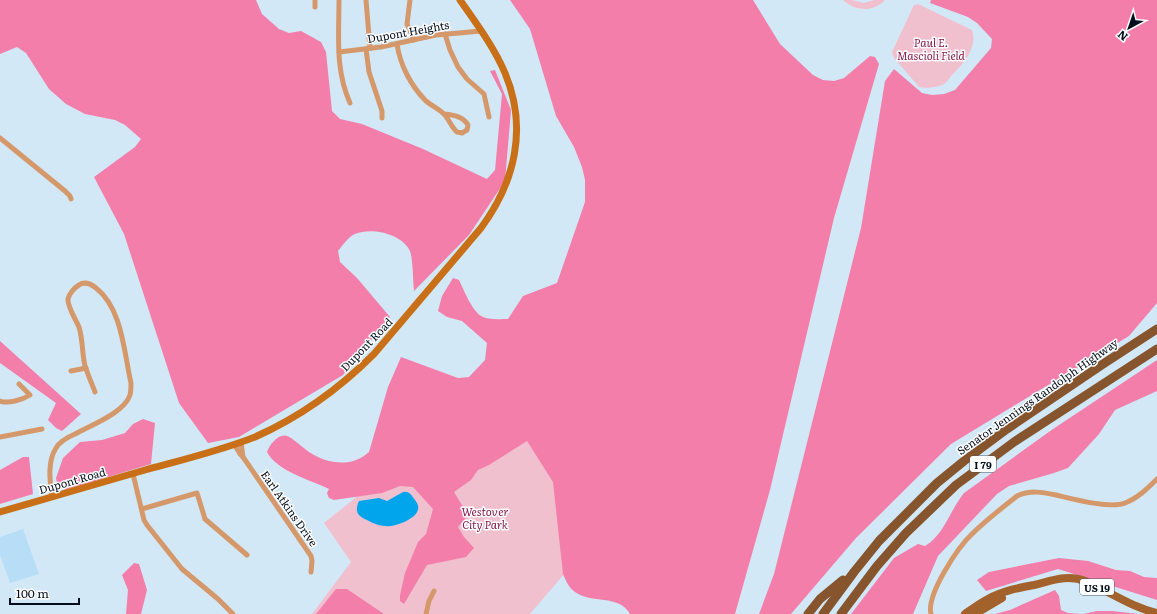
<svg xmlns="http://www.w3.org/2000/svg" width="1157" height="614" viewBox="0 0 1157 614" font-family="Literata,serif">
<rect width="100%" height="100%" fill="#d2e8f7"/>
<path fill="#b8def7" d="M23,529L39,574L10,583L0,555V537Z"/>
<g fill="#f1c0cf">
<path d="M843,0H852L864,3L874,0H885C873,13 855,11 843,0Z"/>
<path d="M918,4L972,30C978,47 964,63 953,74C950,77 947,82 944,84C938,87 926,89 919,87L894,58L892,52L914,5Z"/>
<path d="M502,380L680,439L530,614H312L351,562L324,523Z"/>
</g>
<g fill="#f47eaa">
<path d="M0,0H256L262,14L279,29L289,33L301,31L321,42L326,52L332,111L340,119L362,124L423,149L487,179L495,170L502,94L490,71L495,70L511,110L505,181L469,235L414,291C413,283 413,258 410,251C402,234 372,227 355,234C349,236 343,245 338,251L340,262L357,278L390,317L343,375L239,437L208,443L179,403L124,234L94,177L135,147L141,139L125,125L115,120L85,114L66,104L49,89L26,53L17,47L0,54Z"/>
<path d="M510,0H753L780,44L813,75L823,80L834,81L844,78L870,56L875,57L879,64L834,218L770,490L735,614H630C619,594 591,604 575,592C569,588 566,581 563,574L553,482L527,441L489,465L478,470L471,480L454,492L463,507L466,518L458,527L464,537L474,548L466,557L427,565L404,604L400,601V595L405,573L418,542L426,534L433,509L413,487L400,486L382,493L334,500L329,498L327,493L329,489C310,480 277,471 267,452C269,446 278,433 287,436C293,438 303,448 309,452C327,464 352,468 369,452L388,387L401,357L458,378L469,377L485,360L487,343L462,321L447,317L438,311L442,296L453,278L459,280C464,290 472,312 483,317C489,320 501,319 508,319L523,296L557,283L585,202V180L582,167L574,147L556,116L530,29Z"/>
<path d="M931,0H1157V303L1129,336L951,444L856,538L791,614H759L774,574L861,228L885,81L894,69L922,93L932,95L944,94L955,90L991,48L992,39L977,23L968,17L930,3Z"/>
<path d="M0,341L81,414L62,431L56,428L48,420L56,403L0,363Z"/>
<path d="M1157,360V391L1115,410L1099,434L1068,468L1054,473L1009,486L997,494L938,556L913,614H851L894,558L918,544L925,546C944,535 950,510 964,493L1053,429Z"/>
<path d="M143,419L155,423L151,464L65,490L57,483L56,478L63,458L80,442L102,440L125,433L133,424Z"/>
<path d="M23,457H29L33,494L0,504V470Z"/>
<path d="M1059,558L1088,561L1116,570L1130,571L1144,577L1157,578V600L1058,569L986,591L977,580L989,572Z"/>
<path d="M134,563L139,564L147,590L141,614H126L128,590L122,575Z"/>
<path d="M336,589H347L384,614H316Z"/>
<path d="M1055,590L1059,596L1061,610L1068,613L1081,614H995L1010,610Z"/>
<path d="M1097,611H1112L1139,614H1083Z"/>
</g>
<path fill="#00a5ec" d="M403,492C410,491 411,495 415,500C427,514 403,524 391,526C383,527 374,524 367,520C358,516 354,512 359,501L379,498L387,501Z"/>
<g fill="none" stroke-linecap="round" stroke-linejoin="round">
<g stroke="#d5986a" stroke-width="5">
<path d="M339,0C339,36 335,70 350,103"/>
<path d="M366,0L370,48"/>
<path d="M410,0L407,24L414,40"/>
<path d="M315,7V0"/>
<path d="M445,34L450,50L458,67L467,79L484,94L489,117"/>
<path d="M397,44C400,65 411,86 426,101C432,106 439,109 444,114C449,119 451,127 457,132L462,133L467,130L468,125C463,116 453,115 444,114"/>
<path d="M366,49L369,72L382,111V118"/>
<path d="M339,52L381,47L436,35L481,31"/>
<path d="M0,138L65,191L70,196L71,199"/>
<path d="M71,371L86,368"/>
<path d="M0,401C8,404 22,400 30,395L19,384"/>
<path d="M0,437L42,429"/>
<path d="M241,442L243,457"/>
<path d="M234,444L240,454L243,457L311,556L312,561L311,572"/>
<path d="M133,474L144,520L147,525L182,569L218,599L233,614"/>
<path d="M52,497C50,482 47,462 56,448C60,441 68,437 75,434C91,425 124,413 130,395C131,391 131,387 131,383C124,352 122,308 96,288C91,284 85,281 79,285C74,288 69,294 68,299C67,306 76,320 79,327C83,340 82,354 85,366C88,375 92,384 95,392"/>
<path d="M142,509L197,493L205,519L247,555"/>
<path d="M426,614L429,601L434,591"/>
<path d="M931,614C926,595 958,547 972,534C986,520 1002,508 1017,496C1030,490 1042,492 1056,495C1073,499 1110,509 1125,503C1138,498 1148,488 1157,479"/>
</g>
<path stroke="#c86f17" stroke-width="7" d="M0,512C48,498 97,484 145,470C182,460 220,451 255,437C300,417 339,389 374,354L481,228C515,182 528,128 505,73C494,47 476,23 460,0"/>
<g stroke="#a3622c" stroke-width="8">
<path d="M965,614C972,609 980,603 988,599C1002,591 1018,588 1034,585C1051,581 1067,574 1085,581C1109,591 1131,607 1157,613"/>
<path d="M975,614L1002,598"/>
</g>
<g stroke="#86552e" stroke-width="9">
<path d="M808,614L820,599L843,580"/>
<path d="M823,614L854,572L879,541L937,483L964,461L1007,429L1103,364L1157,329"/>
<path d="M841,614L877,566L906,533L956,485L1014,442L1157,349"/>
</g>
</g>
<g text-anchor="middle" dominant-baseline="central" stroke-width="3" stroke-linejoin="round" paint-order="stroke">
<g fill="#fff" stroke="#4c565f" stroke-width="1">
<rect x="970" y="456" width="26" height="16" rx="3"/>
<rect x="1080" y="579" width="34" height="16" rx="3"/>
</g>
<g font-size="10" font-weight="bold" fill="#000e1b">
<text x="983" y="464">I 79</text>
<text x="1097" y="587">US 19</text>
</g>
<g font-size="11" fill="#000e1b" stroke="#fff">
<text transform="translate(408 31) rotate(-10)">Dupont Heights</text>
<text transform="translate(366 344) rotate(-46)">Dupont Road</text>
<text transform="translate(1037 396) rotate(-35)">Senator Jennings Randolph Highway</text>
<text transform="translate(72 480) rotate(-16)">Dupont Road</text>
<text transform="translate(290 508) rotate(55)">Earl Atkins Drive</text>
</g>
<g font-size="11" font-style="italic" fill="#841b4c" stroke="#fff">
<text x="931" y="42">Paul E.<tspan x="931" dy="13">Mascioli Field</tspan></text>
<text x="485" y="511">Westover<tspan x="485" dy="13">City Park</tspan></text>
</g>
</g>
<g transform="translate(1129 28) rotate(220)" stroke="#ffffff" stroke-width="3" paint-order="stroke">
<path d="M0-3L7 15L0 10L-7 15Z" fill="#000e1b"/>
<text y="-6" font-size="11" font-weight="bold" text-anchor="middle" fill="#000e1b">N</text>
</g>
<path d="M10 598v6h69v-6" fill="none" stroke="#000e1b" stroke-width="2"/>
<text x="16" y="598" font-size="12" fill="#000e1b" stroke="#ffffff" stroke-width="3" paint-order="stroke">100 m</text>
</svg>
